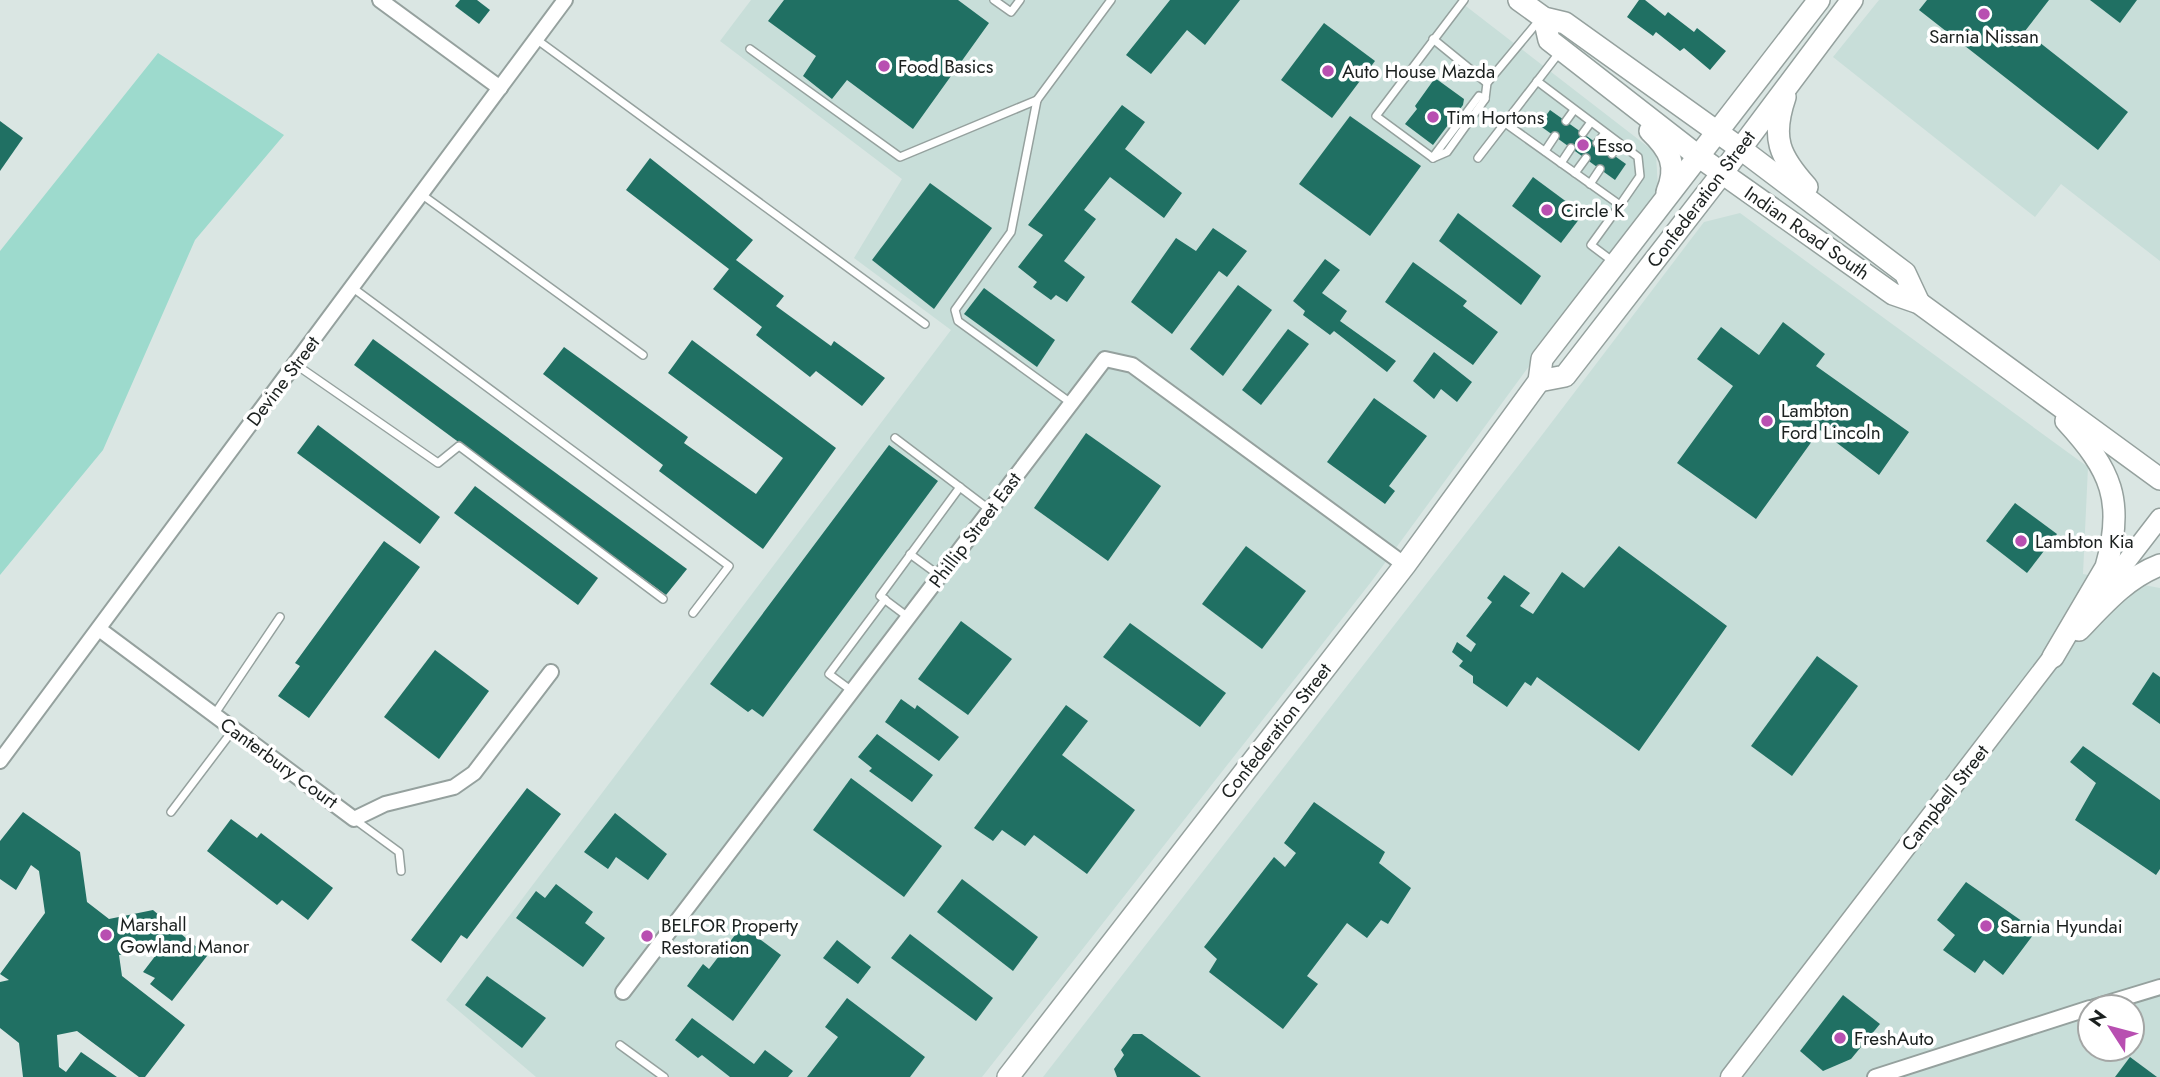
<svg xmlns="http://www.w3.org/2000/svg" width="2160" height="1077" viewBox="0 0 2160 1077" font-family="Jost,sans-serif">
<rect width="100%" height="100%" fill="#dae6e3"/>
<g fill="#c8ded9" fill-rule="evenodd">
<path d="M751,0H1458L1656,153L1658,189L1592,280L1371,582L982,1077H536L446,1000L951,330L854,258L902,179L720,41Z"/>
<path d="M1879,0H2160V261L2061,184L2035,217L1833,57Z"/>
<path d="M1740,213L2088,467L2083,574L2160,588V1077H1043L1539,439L1704,222ZM2090,1007H2132V1049H2090Z"/>
</g>
<path fill="#9ddacd" d="M158,53L284,135L195,240L103,450L0,575V251Z"/>
<g fill="#207063">
<path d="M460,0H477L490,10L479,24L455,6Z"/>
<path d="M784,0H958L989,23L913,129L847,80L832,99L803,76L816,56L768,21Z"/>
<path d="M1170,0H1240L1205,45L1187,30L1151,74L1126,55Z"/>
<path d="M1639,0H1645L1665,16L1668,12L1694,32L1697,28L1726,51L1710,70L1684,48L1680,51L1656,32L1653,36L1627,17Z"/>
<path d="M1927,0H2049L2025,31L2128,112L2098,150L1919,10Z"/>
<path d="M2090,0H2137L2120,23Z"/>
<path d="M1324,23L1375,61L1332,118L1281,80Z"/>
<path d="M1435,78L1464,99L1463,105L1433,145L1405,124L1417,109L1415,106Z"/>
<path d="M1122,105L1145,122L1125,149L1182,193L1164,218L1110,177L1084,210L1096,219L1064,261L1085,277L1067,302L1056,295L1051,300L1033,287L1037,282L1018,267L1043,235L1028,225Z"/>
<path d="M1550,110L1626,164L1615,180L1539,125Z"/>
<path d="M1350,116L1421,166L1370,236L1299,184Z"/>
<path d="M0,121L23,138L0,171Z"/>
<path d="M650,158L753,240L736,260L784,296L776,306L831,346L834,341L885,378L862,406L816,371L810,377L756,335L762,327L713,289L729,269L626,190Z"/>
<path d="M1533,177L1583,214L1561,243L1512,206Z"/>
<path d="M930,183L992,228L934,309L872,260Z"/>
<path d="M1458,213L1541,276L1521,305L1439,241Z"/>
<path d="M1213,228L1247,251L1227,277L1219,271L1172,334L1131,302L1176,238L1196,251Z"/>
<path d="M1325,259L1340,270L1322,293L1347,311L1340,321L1396,361L1387,372L1334,331L1330,335L1303,315L1305,311L1293,301Z"/>
<path d="M1413,262L1467,301L1463,306L1498,332L1473,365L1385,302Z"/>
<path d="M1238,285L1272,310L1223,376L1190,349Z"/>
<path d="M984,288L1055,340L1037,367L964,314Z"/>
<path d="M1783,322L1825,354L1816,366L1909,432L1879,475L1820,430L1756,519L1677,463L1733,386L1697,359L1721,327L1759,355Z"/>
<path d="M1288,329L1309,344L1261,405L1242,390Z"/>
<path d="M373,339L687,569L666,595L354,365Z"/>
<path d="M692,340L836,448L763,549L659,471L663,465L543,374L564,347L688,437L684,443L756,494L783,458L668,373Z"/>
<path d="M1434,352L1472,382L1457,402L1441,389L1434,399L1413,381Z"/>
<path d="M1374,398L1427,436L1389,486L1395,491L1385,504L1327,462Z"/>
<path d="M318,425L440,517L420,544L297,453Z"/>
<path d="M1086,433L1161,486L1108,561L1034,508Z"/>
<path d="M889,445L938,481L763,717L752,709L748,712L710,684Z"/>
<path d="M475,486L598,578L578,605L454,513Z"/>
<path d="M2015,503L2057,534L2027,573L1986,541Z"/>
<path d="M384,541L420,567L309,718L278,696L300,666L295,663Z"/>
<path d="M1246,546L1306,591L1262,649L1202,604Z"/>
<path d="M1619,546L1727,626L1639,751L1537,677L1531,686L1525,682L1507,707L1473,683V676L1459,666L1463,661L1452,652L1457,642L1471,652L1476,644L1466,636L1492,602L1487,598L1504,575L1530,593L1520,606L1533,614L1562,572L1584,588Z"/>
<path d="M961,621L1012,659L968,715L918,679Z"/>
<path d="M1130,623L1226,693L1200,727L1103,657Z"/>
<path d="M435,650L489,691L439,759L384,717Z"/>
<path d="M1817,656L1858,686L1792,776L1751,746Z"/>
<path d="M2153,672L2160,677V724L2132,704Z"/>
<path d="M901,699L915,709L917,705L959,737L939,761L885,722Z"/>
<path d="M1066,705L1088,721L1062,755L1135,810L1087,874L1034,835L1025,846L1002,830L993,841L974,828Z"/>
<path d="M877,734L933,775L912,802L869,771L872,768L858,757Z"/>
<path d="M2083,746L2160,800V869L2156,875L2075,820L2096,783L2070,762Z"/>
<path d="M851,778L942,846L904,897L813,830Z"/>
<path d="M527,788L561,814L467,939L461,935L441,963L411,940Z"/>
<path d="M1314,802L1385,852L1379,863L1411,888L1388,924L1381,920L1367,938L1347,923L1307,976L1318,984L1283,1029L1209,972L1217,959L1204,947L1274,857L1285,867L1296,853L1284,843Z"/>
<path d="M23,812L80,852L87,902L109,919L153,910L207,956L172,1001L150,984L155,978L143,972L156,955L151,952L119,955L122,976L185,1025L145,1077H139L77,1031L57,1035L59,1067L66,1072L81,1052L117,1077H23L19,1043L0,1028V982L9,980L0,974L45,913L39,871L31,865L16,890L0,879V841Z"/>
<path d="M615,813L667,854L648,880L616,857L608,869L584,852Z"/>
<path d="M231,819L257,838L261,833L333,888L308,920L282,900L277,905L207,851Z"/>
<path d="M962,879L1038,937L1013,971L937,912Z"/>
<path d="M1966,882L2036,931L2003,975L1984,960L1975,973L1943,950L1955,935L1937,920Z"/>
<path d="M556,884L593,912L585,923L605,938L583,967L516,918L536,891L545,898Z"/>
<path d="M742,926L781,955L733,1021L687,986L703,964L709,969Z"/>
<path d="M910,934L993,998L976,1021L891,958Z"/>
<path d="M837,940L871,967L858,984L823,958Z"/>
<path d="M487,976L546,1018L522,1048L465,1005Z"/>
<path d="M1843,995L1880,1024L1851,1059L1823,1071L1800,1051Z"/>
<path d="M847,998L925,1057L910,1077H807L838,1037L825,1027Z"/>
<path d="M692,1018L754,1064L765,1050L793,1071L788,1077H730L702,1055L698,1058L675,1040Z"/>
<path d="M1133,1034H1142L1201,1077H1117L1114,1069L1124,1055L1121,1050Z"/>
<path d="M2130,1057L2157,1077H2115Z"/>
</g>
<g fill="none" stroke-linecap="round" stroke-linejoin="round">
<defs>
<g id="service">
<path d="M994,0L1011,12L1020,0"/>
<path d="M536,39L925,324"/>
<path d="M1433,39L1487,83"/>
<path d="M750,49L900,157L1037,100"/>
<path d="M1537,81L1638,157L1640,176L1620,205"/>
<path d="M1566,121L1574,110"/>
<path d="M1505,123L1620,205L1591,245L1615,263"/>
<path d="M1583,133L1591,122"/>
<path d="M1597,143L1605,133"/>
<path d="M1545,151L1555,136"/>
<path d="M1612,154L1620,144"/>
<path d="M1433,157L1479,96L1485,99"/>
<path d="M1433,158L1376,116L1464,0"/>
<path d="M1433,158L1447,152L1485,99L1487,83L1541,18"/>
<path d="M1478,158L1559,53"/>
<path d="M1561,163L1571,148"/>
<path d="M1575,173L1586,158"/>
<path d="M1590,184L1600,169"/>
<path d="M421,194L643,355"/>
<path d="M353,288L729,566L693,613"/>
<path d="M295,364L438,463L459,446L663,599"/>
<path d="M1071,403L958,321L955,310L1011,232L1037,100L1111,0"/>
<path d="M895,438L990,510"/>
<path d="M910,554L940,576"/>
<path d="M908,617L880,596L960,487"/>
<path d="M852,691L829,674L885,599"/>
<path d="M214,715L280,617"/>
<path d="M171,812L233,730"/>
<path d="M354,819L399,852L401,871"/>
<path d="M620,1045L664,1077"/>
</g>
<g id="minor">
<path d="M380,0L500,88"/>
<path d="M99,629L354,819L385,804L454,787L474,773L551,672"/>
<path d="M0,761L565,0"/>
<path d="M623,992L1105,359L1132,365L1405,565"/>
<path d="M2094,1007L2160,987"/>
<path d="M1875,1077L2090,1008"/>
</g>
<g id="tertiary">
<path d="M2093,605L2160,518"/>
<path d="M1730,1077L2060,647"/>
</g>
<g id="secondary">
<path d="M1519,0L1544,18L1565,23L1741,149L1905,273L1919,303"/>
<path d="M1544,18L1549,40L1698,156L1893,294L1919,303L2160,479"/>
<path d="M1785,97C1771,138 1779,156 1807,187"/>
<path d="M1650,131C1670,150 1678,166 1667,192"/>
<path d="M1539,381L1565,376L1720,176L1852,0"/>
<path d="M2079,630C2103,605 2126,578 2160,565"/>
<path d="M2053,657L2106,567C2125,501 2111,470 2066,421"/>
<path d="M1008,1077L1405,565L1539,381L1542,359L1819,0"/>
</g>
</defs>
<use href="#service" stroke="#95a19e" stroke-width="10"/>
<use href="#minor" stroke="#95a19e" stroke-width="18"/>
<use href="#tertiary" stroke="#95a19e" stroke-width="21"/>
<use href="#secondary" stroke="#95a19e" stroke-width="24"/>
<use href="#service" stroke="#fff" stroke-width="7"/>
<use href="#minor" stroke="#fff" stroke-width="14"/>
<use href="#tertiary" stroke="#fff" stroke-width="18"/>
<use href="#secondary" stroke="#fff" stroke-width="21"/>
</g>
<g fill="#b84fb1" stroke="#fff" stroke-width="2.5">
<circle cx="1984" cy="14" r="7"/>
<circle cx="884" cy="66" r="7"/>
<circle cx="1328" cy="71" r="7"/>
<circle cx="1433" cy="117" r="7"/>
<circle cx="1583" cy="145" r="7"/>
<circle cx="1547" cy="210" r="7"/>
<circle cx="1767" cy="421" r="7"/>
<circle cx="2021" cy="541" r="7"/>
<circle cx="1986" cy="926" r="7"/>
<circle cx="106" cy="935" r="7"/>
<circle cx="647" cy="936" r="7"/>
<circle cx="1840" cy="1038" r="7"/>
</g>
<g text-anchor="middle" dominant-baseline="central" stroke-width="7" stroke-linejoin="round" paint-order="stroke">
<g font-size="19" fill="#1b201f" stroke="#fff" text-anchor="start">
<text x="1984" y="36" text-anchor="middle">Sarnia Nissan</text>
<text x="898" y="66">Food Basics</text>
<text x="1342" y="71">Auto House Mazda</text>
<text x="1447" y="117">Tim Hortons</text>
<text x="1597" y="145">Esso</text>
<text x="1561" y="210">Circle K</text>
<text x="1781" y="410">Lambton<tspan x="1781" dy="22">Ford Lincoln</tspan></text>
<text x="2035" y="541">Lambton Kia</text>
<text x="120" y="924">Marshall<tspan x="120" dy="22">Gowland Manor</tspan></text>
<text x="661" y="925">BELFOR Property<tspan x="661" dy="22">Restoration</tspan></text>
<text x="2000" y="926">Sarnia Hyundai</text>
<text x="1854" y="1038">FreshAuto</text>
</g>
<g font-size="19" fill="#1b201f" stroke="#fff">
<text transform="translate(1701 199) rotate(-53)">Confederation Street</text>
<text transform="translate(1807 233) rotate(35)">Indian Road South</text>
<text transform="translate(283 381) rotate(-53)">Devine Street</text>
<text transform="translate(975 530) rotate(-53)">Phillip Street East</text>
<text transform="translate(1276 731) rotate(-52)">Confederation Street</text>
<text transform="translate(279 763) rotate(36)">Canterbury Court</text>
<text transform="translate(1945 798) rotate(-52)">Campbell Street</text>
</g>
</g>
<g transform="translate(2111 1028) rotate(306)"><circle r="33" fill="#ffffff" stroke="#a4a6a5" stroke-width="2"/>
<path d="M0-5L12 26L0 18L-12 26Z" fill="#b84fb1"/>
<text y="-10" font-size="19" font-weight="bold" text-anchor="middle" fill="#1b201f">N</text>
</g>
</svg>
